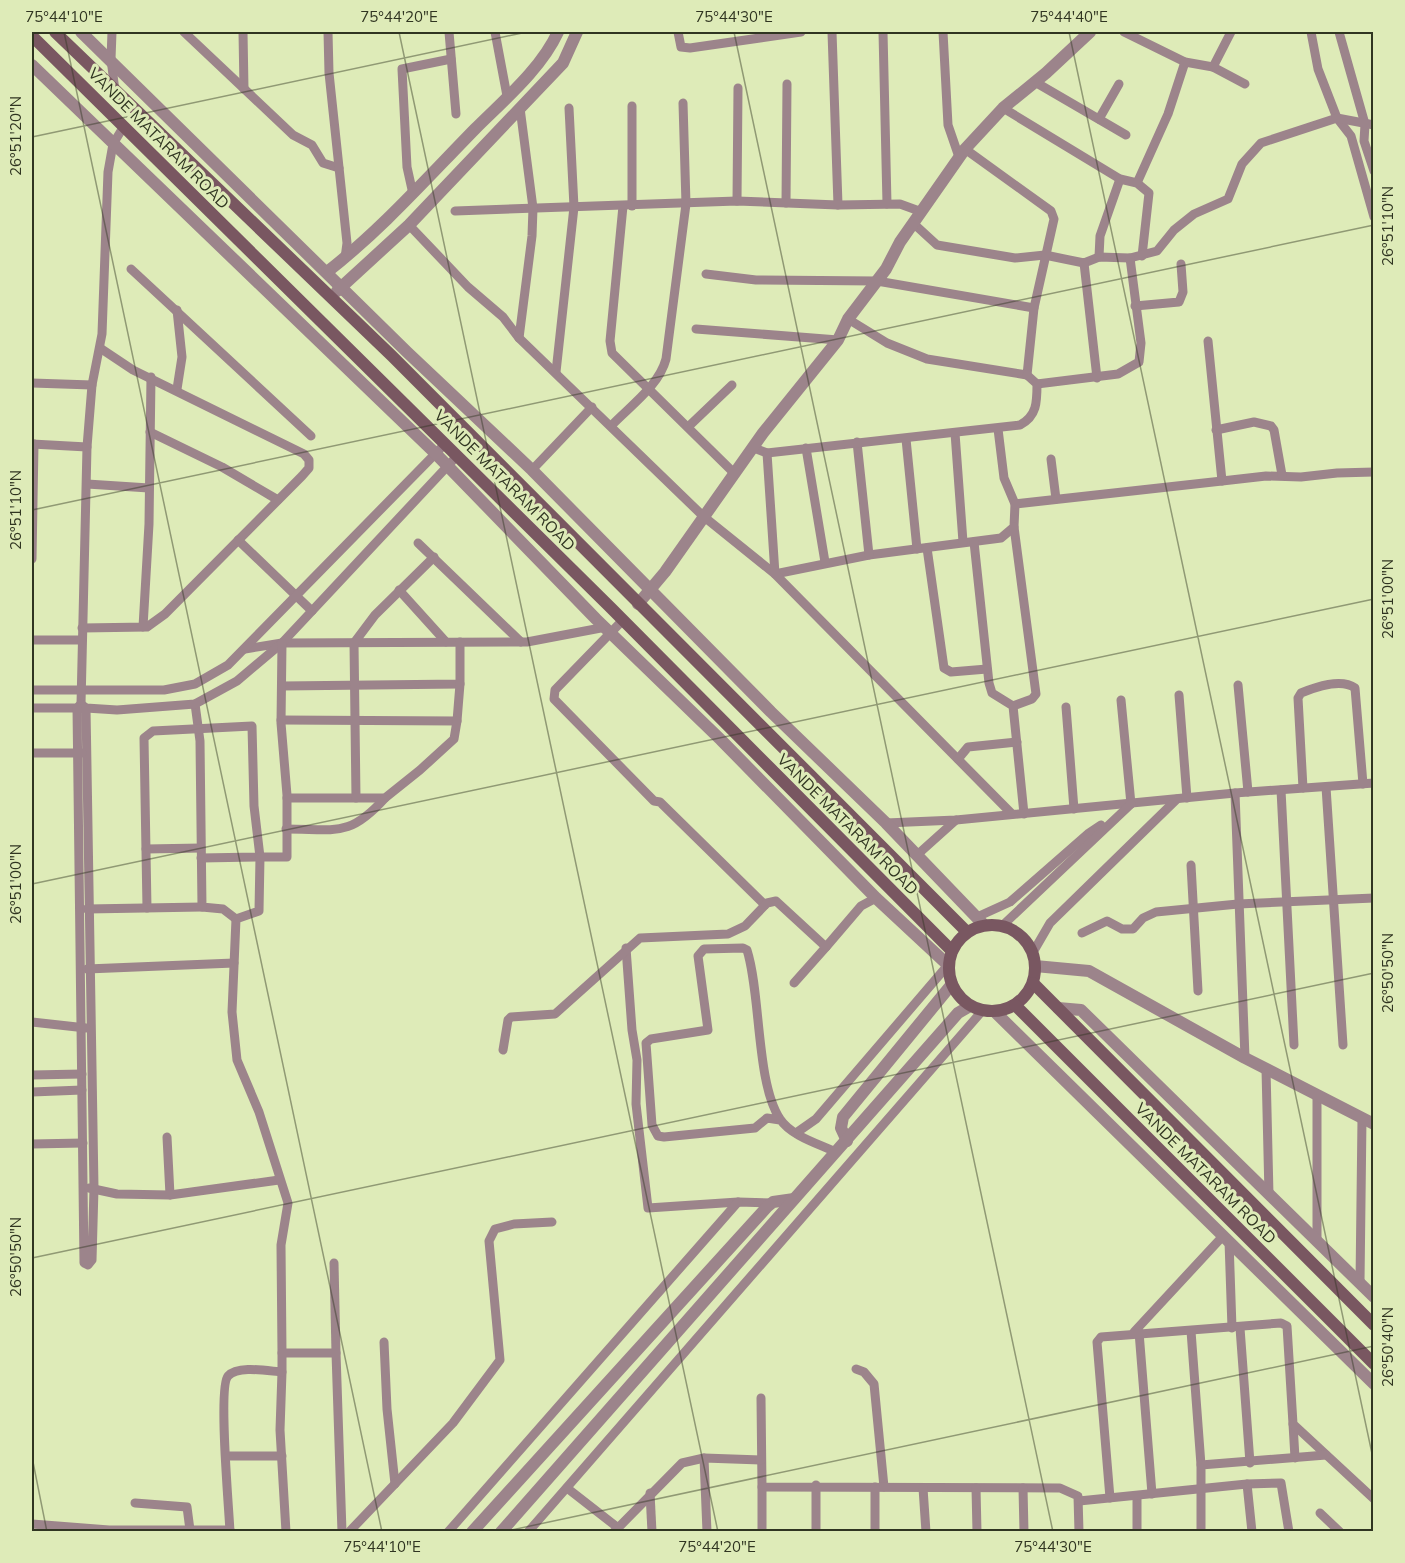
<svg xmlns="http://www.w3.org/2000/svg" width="1405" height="1563" viewBox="0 0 1405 1563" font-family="Mulish,sans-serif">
<rect width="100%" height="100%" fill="#deebb8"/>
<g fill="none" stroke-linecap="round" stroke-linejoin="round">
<g stroke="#9c848b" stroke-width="9">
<path d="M112,32L111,59L115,91"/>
<path d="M184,32L293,135L312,145L323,163L339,168"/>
<path d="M243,32L244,89"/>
<path d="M328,32L329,73L347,243L345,258"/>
<path d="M449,32L456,114"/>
<path d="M495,32L507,96"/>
<path d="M678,32L681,47L690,48L801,32"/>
<path d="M832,32L838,205"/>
<path d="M883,32L887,204"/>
<path d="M943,32L948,125L959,157"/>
<path d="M1124,32L1185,62L1213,67L1245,84"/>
<path d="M1311,32L1318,69L1337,118L1351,136L1374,217"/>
<path d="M1339,32L1365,124L1364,141L1374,171"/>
<path d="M1213,67L1231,32"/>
<path d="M1035,82L1126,135"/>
<path d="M632,106V206"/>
<path d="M1003,108L1120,179L1137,183L1149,193L1142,256"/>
<path d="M1099,119L1119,84"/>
<path d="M1137,183L1168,114L1185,62"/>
<path d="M413,194L407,167L402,69L451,59"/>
<path d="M737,201L738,88"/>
<path d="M786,203L787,84"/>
<path d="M623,206L610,341L612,353L734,473"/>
<path d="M455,211L737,201L838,205L900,204L922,212"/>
<path d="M913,223L937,245L1015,258L1045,255L1084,263L1099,257L1130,258L1157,251L1174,230L1194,214L1228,199L1242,164L1261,143L1337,118L1374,125"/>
<path d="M409,225L468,287L503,317L519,338L703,516L775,574L869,555L1001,538L1014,527L1015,504L1004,478L998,429"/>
<path d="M1099,257L1100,236L1120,179"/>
<path d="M1084,263L1097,378"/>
<path d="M131,269L311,436"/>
<path d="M706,274L756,280L877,281L1034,308"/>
<path d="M1135,306L1179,302L1183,292L1181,264"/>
<path d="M177,310L182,357L177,389"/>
<path d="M848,319L887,343L927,359L1027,375L1034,308L1054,219L1051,211L965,149"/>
<path d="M696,329L838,340"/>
<path d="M519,338L532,236L533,208L520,108"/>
<path d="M1208,341L1222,481L1266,476L1301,477L1337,473L1374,472"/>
<path d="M556,372L574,207L569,108"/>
<path d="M32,383L92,385"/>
<path d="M1037,384L1118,374L1139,362L1141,343L1130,258"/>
<path d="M611,426C630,406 659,386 666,359L686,204L683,103"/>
<path d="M688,427L732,385"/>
<path d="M1216,430L1254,422L1271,426L1274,430L1282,475"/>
<path d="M150,432L222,467L278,500"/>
<path d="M955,433L963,542"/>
<path d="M906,439L917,549"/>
<path d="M857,442L869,555"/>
<path d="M32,444L87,447"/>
<path d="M754,448L767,453L1020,425C1037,416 1037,402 1037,384L1027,375"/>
<path d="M806,448L825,562"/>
<path d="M767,453L775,574L1012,814"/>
<path d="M1051,459L1056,499"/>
<path d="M532,470L592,407"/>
<path d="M87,484L149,488"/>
<path d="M1015,504L1222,481"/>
<path d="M238,540L312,611"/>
<path d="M974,542L989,683L992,693L1013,706L1024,814"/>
<path d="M418,543L521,642"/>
<path d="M927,548L944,668L951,672L987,669"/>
<path d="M32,559L34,444"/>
<path d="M399,590L446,642"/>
<path d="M623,620L555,690L554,699L654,801L660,802L765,905"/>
<path d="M143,627L149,524L151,377"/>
<path d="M82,628L147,627L165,614L302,476L309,468V460L304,454L133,370L100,348"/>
<path d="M32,640H82"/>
<path d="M245,649L282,643L527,642L606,627"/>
<path d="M1238,685L1248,792"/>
<path d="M282,686L460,684V642"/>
<path d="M32,690H164L195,684L228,665L440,449"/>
<path d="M1179,695L1187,798"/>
<path d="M1121,700L1131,804"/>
<path d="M81,704L87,447L92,385L102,334L108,172L113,144L124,126"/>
<path d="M195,704L200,741L202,907L223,909L236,919"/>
<path d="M1013,706L1032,699L1036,694L1014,527"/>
<path d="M1066,707L1074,809"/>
<path d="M32,708H77L81,704L86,708L117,710L195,704L237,681L282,643L457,456"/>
<path d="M77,708L84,1263L88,1265L92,1260L94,1188L86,708"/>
<path d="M281,720L457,721L460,684"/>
<path d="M32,753H82"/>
<path d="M958,759L968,747L1017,742"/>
<path d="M1326,787L1343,1045"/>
<path d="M1303,788L1298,698L1301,693C1316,687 1341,678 1355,688L1363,784"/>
<path d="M1281,790L1294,1045"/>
<path d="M1235,793L1245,1058"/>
<path d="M287,798H356L354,643L375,615L434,557"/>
<path d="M356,798H385L420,770L454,739L457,721"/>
<path d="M886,823L956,820L1235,793L1374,783"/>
<path d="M286,829C336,829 349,838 385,798"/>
<path d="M146,849L201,848"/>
<path d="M917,855L956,820"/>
<path d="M1191,865L1198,991"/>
<path d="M147,908L144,738L153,731L252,726L254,806L260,857L201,858"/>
<path d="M87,909L202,907"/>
<path d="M977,917L1010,902L1089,833L1101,825"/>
<path d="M1002,926L1131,804"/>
<path d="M1082,933L1107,921L1122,929H1133L1143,918L1156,912L1238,904L1374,898"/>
<path d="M626,948L632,1030L637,1060L636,1104L648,1208L738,1202L774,1203"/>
<path d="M1032,954L1050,923L1177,799"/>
<path d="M87,969L234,963"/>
<path d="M794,983L826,947"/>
<path d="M32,1022L86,1028"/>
<path d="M503,1050L508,1020L511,1017L555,1014L640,938L728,934L745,926L767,903L776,901L826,947L861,906L876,898"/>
<path d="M1266,1069L1269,1195"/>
<path d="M32,1075L82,1074"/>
<path d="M32,1092L82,1090"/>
<path d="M1317,1095V1242"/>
<path d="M780,1120L767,1118L755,1128L664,1137L658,1136L652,1125L646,1043L651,1039L708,1030L698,956L704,949L743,948L747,950C761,994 756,1083 780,1119C791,1136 819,1144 836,1152"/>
<path d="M796,1133L816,1119L948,965"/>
<path d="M167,1137L170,1195"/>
<path d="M32,1144L83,1143"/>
<path d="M89,1188L117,1194L170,1195L279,1180"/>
<path d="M1229,1241L1232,1328"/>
<path d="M334,1263L336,1353"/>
<path d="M1360,1283L1362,1118"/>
<path d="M1240,1328L1250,1463"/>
<path d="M1191,1331L1201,1465"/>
<path d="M1134,1332L1223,1236"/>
<path d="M1139,1332L1152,1494"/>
<path d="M384,1342L387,1409L395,1484"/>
<path d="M282,1353L281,1245L288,1203L259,1112L237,1060L232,1012L236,919L259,911L260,857H287V795L281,723L282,643"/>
<path d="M856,1369L864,1372L874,1384L884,1487"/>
<path d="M282,1372L280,1430L286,1532"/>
<path d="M761,1398L762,1487L1060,1488L1078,1496L1079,1532"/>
<path d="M1293,1424L1295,1458"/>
<path d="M227,1456H282"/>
<path d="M1247,1484L1281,1483L1289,1532"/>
<path d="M816,1485V1532"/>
<path d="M875,1487V1532"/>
<path d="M567,1488L617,1527"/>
<path d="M923,1488L926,1532"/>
<path d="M976,1488L977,1532"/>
<path d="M1023,1488L1024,1532"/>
<path d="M650,1493L652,1532"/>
<path d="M1137,1496V1532"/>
<path d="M1110,1498L1097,1342L1101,1337L1281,1323L1287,1326L1293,1424L1374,1499"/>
<path d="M1079,1501L1247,1484L1252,1532"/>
<path d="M135,1503L187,1507L190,1530"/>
<path d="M1320,1513L1340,1532"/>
<path d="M32,1524L109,1530H230"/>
<path d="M230,1532C229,1509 218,1387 228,1376C238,1365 268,1371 282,1372V1353H336L342,1532"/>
<path d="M349,1532L453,1423L500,1360L489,1241L495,1229L514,1224L552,1222"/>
<path d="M448,1532L738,1202"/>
<path d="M528,1532L983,1010"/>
<path d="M614,1532L682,1463L704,1458"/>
<path d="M707,1532L704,1458L761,1460"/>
<path d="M762,1532V1487"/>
<path d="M1201,1532V1465L1326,1455"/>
</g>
<g stroke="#9c848b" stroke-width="12">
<path d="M81,32L407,352L532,470L771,712L886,823L984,925"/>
<path d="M32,65L435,453L596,619L721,740L876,898L948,965"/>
<path d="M327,272C381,230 427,178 475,129C504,100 541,69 558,32"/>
<path d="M337,291L409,225L563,63L577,32"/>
<path d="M638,604L665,572L763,433L838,340L848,319L886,269L900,242L965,149L1003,108L1046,73L1090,32"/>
<path d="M1035,966L1089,971L1245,1058L1374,1124"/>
<path d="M1058,1008L1081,1010L1374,1297"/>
<path d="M995,1012L1374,1384"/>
<path d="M847,1141L841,1128L843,1117L952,984"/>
<path d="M472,1532L767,1207L773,1202L794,1199"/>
<path d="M501,1532L958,1013L970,1006"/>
</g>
<g stroke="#795761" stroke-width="12">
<path d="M55,32L392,356L967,932"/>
<path d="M32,36L611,608L952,951"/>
<circle cx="992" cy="968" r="43"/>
<path d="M1033,983L1374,1325"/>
<path d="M1015,1005L1374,1364"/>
</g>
</g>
<path fill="none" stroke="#303521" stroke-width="1.5" stroke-opacity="0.45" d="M64,32L382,1532M399,32L718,1532M734,32L1053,1532M1069,32L1374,1463M32,137L527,32M32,510L1374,225M32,884L1374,599M32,1258L1374,973M32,1457L47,1532M502,1532L1374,1346"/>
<g text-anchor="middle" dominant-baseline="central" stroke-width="6" stroke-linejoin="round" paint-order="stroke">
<g font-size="16" fill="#303521" stroke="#deebb8">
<text transform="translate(159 138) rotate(45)">VANDE MATARAM ROAD</text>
<text transform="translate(505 480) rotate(45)">VANDE MATARAM ROAD</text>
<text transform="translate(848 824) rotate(45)">VANDE MATARAM ROAD</text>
<text transform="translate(1206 1173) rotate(45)">VANDE MATARAM ROAD</text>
</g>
</g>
<rect width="1405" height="1563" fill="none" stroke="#deebb8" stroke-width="66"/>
<rect x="33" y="33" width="1339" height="1497" fill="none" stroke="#303521" stroke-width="2"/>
<g font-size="15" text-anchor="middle" fill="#303521">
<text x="64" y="22">75°44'10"E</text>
<text x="399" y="22">75°44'20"E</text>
<text x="734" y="22">75°44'30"E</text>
<text x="1069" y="22">75°44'40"E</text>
<text transform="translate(16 136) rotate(-90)" y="5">26°51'20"N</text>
<text transform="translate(1388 226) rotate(-90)" y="5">26°51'10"N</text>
<text transform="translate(16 510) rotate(-90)" y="5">26°51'10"N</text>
<text transform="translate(1388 599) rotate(-90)" y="5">26°51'00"N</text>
<text transform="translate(16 884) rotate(-90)" y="5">26°51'00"N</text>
<text transform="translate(1388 973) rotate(-90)" y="5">26°50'50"N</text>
<text transform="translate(16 1257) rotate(-90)" y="5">26°50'50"N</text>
<text transform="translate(1388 1347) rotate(-90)" y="5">26°50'40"N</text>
<text x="382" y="1552">75°44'10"E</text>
<text x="717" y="1552">75°44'20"E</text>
<text x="1053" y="1552">75°44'30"E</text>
</g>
</svg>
